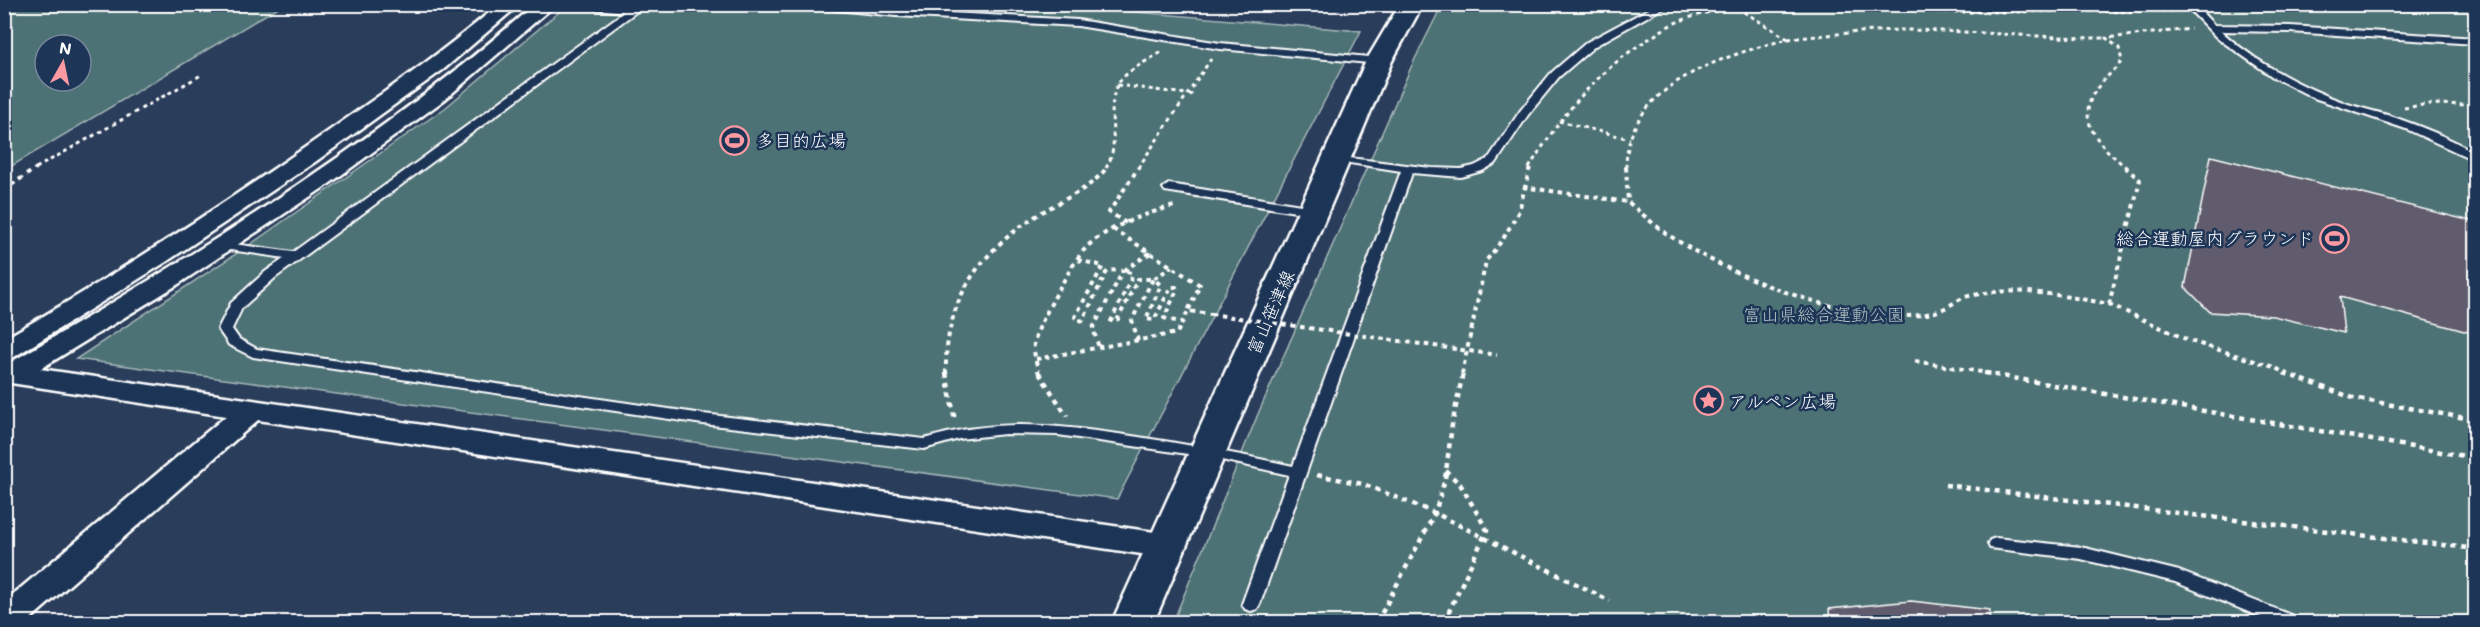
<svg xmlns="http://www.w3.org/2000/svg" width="2480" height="627" viewBox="0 0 2480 627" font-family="Mali,'Klee One',sans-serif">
<rect width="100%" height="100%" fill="#2a3d5b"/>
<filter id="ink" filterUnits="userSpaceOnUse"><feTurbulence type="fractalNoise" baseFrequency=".0167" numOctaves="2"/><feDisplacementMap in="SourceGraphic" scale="12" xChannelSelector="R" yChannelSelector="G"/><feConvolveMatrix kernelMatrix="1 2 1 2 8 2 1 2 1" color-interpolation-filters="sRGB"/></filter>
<g filter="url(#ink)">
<g fill="#4e7274" stroke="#a6b8ba" stroke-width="1.5" fill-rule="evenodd">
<path d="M1041,4L1361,31L1117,499L76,359L245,248L445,108L567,5Z"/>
<path d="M4,5L5,4L282,5L5,170ZM45,45H81V81H45Z"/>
<path d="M1442,5H2475V622H1173L1258,414L1412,65Z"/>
</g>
<g fill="#605c6d" stroke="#fff" stroke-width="1.5">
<path d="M2211,156L2475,222V334L2340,297L2344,333L2273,316L2210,312L2185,287Z"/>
<path d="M1911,601L1990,610L1989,622H1830L1829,609Z"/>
</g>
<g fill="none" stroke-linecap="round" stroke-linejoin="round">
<defs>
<g id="lane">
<path d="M574,4L632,7L638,4H652L636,12L275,278L242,308L232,329L239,339L257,349L703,414L924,439C999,417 1055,425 1132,436C1186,444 1239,454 1293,466L1401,171L1337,161L1331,158L1333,156L1431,168L1461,169L1474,166L1488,159L1520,111L1551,73L1587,42L1658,4H1670L1595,46L1559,77L1528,115L1496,163L1482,171L1461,177L1412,173L1260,604L1257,609L1251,611L1245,609L1242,604L1289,475L1208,457L1058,435L1005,434L959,439L924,449L703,424L253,357L229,345L218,329L231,303L265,272L285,258L223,249L217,245L219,242L293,252L624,12L578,7Z"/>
<path d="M803,4H840L896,10L1078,20L1220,43L1379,58L1384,61L1379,64L1220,49L1078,26L896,16L807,7Z"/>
<path d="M2184,4H2194L2214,25L2290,26L2476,38V44L2290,32L2221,31C2257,64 2302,87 2348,104C2360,108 2374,111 2387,115C2418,125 2448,137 2476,153V161L2406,129L2314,98L2273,77L2217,38Z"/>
<path d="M1169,184L1314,207L1320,211L1314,215L1165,191L1163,188Z"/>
<path d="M1996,538L2081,547L2179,571L2296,617L2299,622H2273L2175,582L2081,559L1990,548L1988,544L1990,540Z"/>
</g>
<g id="street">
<path d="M499,4H520L444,69L315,162L166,262L14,357L4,360V339C114,276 220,207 323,135C383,93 444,52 499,4Z"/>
<path d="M535,4H556L444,100L329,184L177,285L40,369L1168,534L1180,537L1185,546L1180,555L1168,558L258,420L27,622H4V602L226,416L11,383L4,381V366C151,282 295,193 429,91C465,64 500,34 535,4Z"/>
</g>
<path id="primary" d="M1400,4H1423L1392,61L1154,622H1112L1366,61Z"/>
</defs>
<use href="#lane" stroke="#fff" stroke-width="4"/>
<use href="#street" stroke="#fff" stroke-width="5"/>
<use href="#primary" stroke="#fff" stroke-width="5"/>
<g stroke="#fff" stroke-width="3" stroke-dasharray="4 4" stroke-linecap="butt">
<path d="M1809,4L1943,12L2177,11"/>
<path d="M1788,39C1828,35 1868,30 1908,30C1974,31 2040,38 2106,38"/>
<path d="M1117,85L1194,95"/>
<path d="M2404,108L2429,104L2476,105"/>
<path d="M1559,121L1630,139"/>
<path d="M36,168L203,74"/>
<path d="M1106,168C1113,157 1114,144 1113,132C1109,80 1118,77 1162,52"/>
<path d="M1138,168L1211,59"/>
<path d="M1529,168C1560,117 1596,72 1647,40C1656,35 1665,27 1675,23C1699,13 1725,9 1751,4"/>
<path d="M1626,168C1626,84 1721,57 1788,39L1731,4"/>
<path d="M2127,168C2105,150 2075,124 2094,93C2101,81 2113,72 2122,61L2119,48L2106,38L2191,29"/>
</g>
<g stroke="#fff" stroke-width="4" stroke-dasharray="4.5 4.5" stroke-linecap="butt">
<path d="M1626,167L1628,202C1640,212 1651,222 1663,231C1722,273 1832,317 1905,316C1918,316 1933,314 1945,308C1953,304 1960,298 1969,296C2014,285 2064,296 2109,304L2140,180L2125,167"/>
<path d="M1523,187L1628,202"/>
<path d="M4,190L38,167"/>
<path d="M1126,223L1109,212L1139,167"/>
<path d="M1113,229L1200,285L1188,311L1211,314"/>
<path d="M1150,253L1123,271L1131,273L1132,277L1111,321L1118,319L1138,279H1153L1172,267"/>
<path d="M1078,260L1103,266L1075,317L1078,321L1083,320L1106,273L1109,270L1123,271L1093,328L1099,348"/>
<path d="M2109,304L2190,341L2274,367L2286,374"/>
<path d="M1138,341L1132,320L1153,279L1161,285L1146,319L1154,320L1171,287H1176L1177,290L1164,318L1183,323"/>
<path d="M1036,359L1177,333L1188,311"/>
<path d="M1915,361L1993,374"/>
<path d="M946,374C944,299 981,249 1044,211C1066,198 1092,188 1107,167"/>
<path d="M1039,374C1037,365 1033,352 1034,343C1037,326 1072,263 1084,250C1103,228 1147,213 1174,206"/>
<path d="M1462,374L1486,261L1503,239L1519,211L1530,167"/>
</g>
<g stroke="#fff" stroke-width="4.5" stroke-dasharray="5 5" stroke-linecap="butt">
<path d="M946,373L955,421"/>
<path d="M1039,373L1067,416"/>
<path d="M1984,373L2476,458"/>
<path d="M2284,373L2353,398L2476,420"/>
<path d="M1317,475L1363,484L1435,513L1610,601"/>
<path d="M1945,485L2476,549"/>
<path d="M1377,622L1435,513L1445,479L1452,425L1463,373"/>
<path d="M1444,622L1487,530L1460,484L1446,471"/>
</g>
<use href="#lane" fill="#1d3557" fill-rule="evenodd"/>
<use href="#street" fill="#1d3557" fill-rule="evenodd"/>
<use href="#primary" fill="#1d3557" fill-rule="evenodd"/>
<path stroke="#fff" stroke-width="4" stroke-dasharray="4.5 4.5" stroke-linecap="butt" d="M1211,314L1497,355"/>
</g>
</g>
<defs>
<symbol id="stadium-ring" viewBox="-11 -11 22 22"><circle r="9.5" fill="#1d3557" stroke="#ff9aa2" stroke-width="1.5"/><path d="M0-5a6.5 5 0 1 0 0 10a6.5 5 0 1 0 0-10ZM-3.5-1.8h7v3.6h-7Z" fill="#ff9aa2"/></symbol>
<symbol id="sight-ring" viewBox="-11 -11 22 22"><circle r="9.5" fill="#1d3557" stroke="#ff9aa2" stroke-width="1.5"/><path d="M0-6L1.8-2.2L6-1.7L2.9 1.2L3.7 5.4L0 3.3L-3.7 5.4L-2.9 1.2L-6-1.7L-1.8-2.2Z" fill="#ff9aa2"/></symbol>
</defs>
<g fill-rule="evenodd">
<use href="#stadium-ring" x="718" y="124" width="33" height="33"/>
<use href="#stadium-ring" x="2318" y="222" width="33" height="33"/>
<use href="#sight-ring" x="1692" y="384" width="33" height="33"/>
</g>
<g text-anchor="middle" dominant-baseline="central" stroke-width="5" stroke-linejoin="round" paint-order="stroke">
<g font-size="18" fill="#fff" stroke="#1d3557" text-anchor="start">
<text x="756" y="140">多目的広場</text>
<text x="2314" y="238" text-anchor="end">総合運動屋内グラウンド</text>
<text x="1729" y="401">アルペン広場</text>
</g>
<g font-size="18" fill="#fff" stroke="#1d3557">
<text transform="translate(1270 312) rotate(-66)">富山笹津線</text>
</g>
<g font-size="18" fill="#afc0c0" stroke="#1d3557">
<text x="1824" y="314">富山県総合運動公園</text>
</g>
</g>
<rect width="2480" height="627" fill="none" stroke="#1d3557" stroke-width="24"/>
<rect x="12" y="12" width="2456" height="603" fill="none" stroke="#fff" stroke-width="2" filter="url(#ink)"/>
<g transform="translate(63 63) rotate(9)"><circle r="28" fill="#1d3557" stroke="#77869a" stroke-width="1.5"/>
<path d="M0-4.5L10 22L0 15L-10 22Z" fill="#ff9aa2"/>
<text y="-9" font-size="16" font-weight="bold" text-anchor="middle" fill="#ffffff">N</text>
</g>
</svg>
